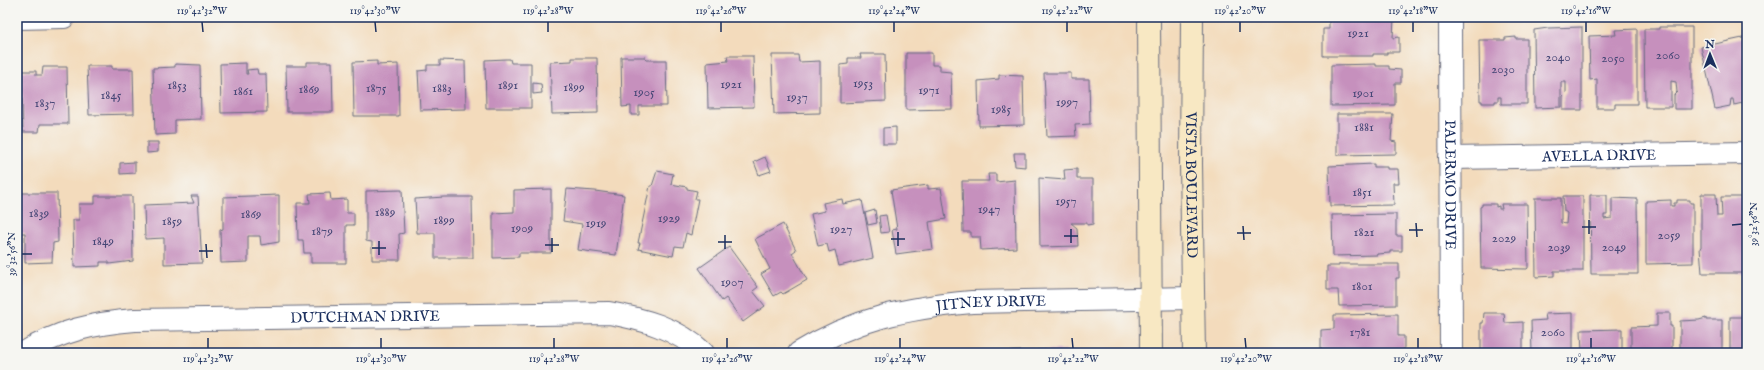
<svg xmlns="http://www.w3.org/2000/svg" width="1764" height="370" viewBox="0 0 1764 370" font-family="'IM FELL English',serif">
<rect width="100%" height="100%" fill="#f6f6f2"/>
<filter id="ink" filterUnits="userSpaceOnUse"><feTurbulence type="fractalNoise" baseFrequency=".025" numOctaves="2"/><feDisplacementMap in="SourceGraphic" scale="8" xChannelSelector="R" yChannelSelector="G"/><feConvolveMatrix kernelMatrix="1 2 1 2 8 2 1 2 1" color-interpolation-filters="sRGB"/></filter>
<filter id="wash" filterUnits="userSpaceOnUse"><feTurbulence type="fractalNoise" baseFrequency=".012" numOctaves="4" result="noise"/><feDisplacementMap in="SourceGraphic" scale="16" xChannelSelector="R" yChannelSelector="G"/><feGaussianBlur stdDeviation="0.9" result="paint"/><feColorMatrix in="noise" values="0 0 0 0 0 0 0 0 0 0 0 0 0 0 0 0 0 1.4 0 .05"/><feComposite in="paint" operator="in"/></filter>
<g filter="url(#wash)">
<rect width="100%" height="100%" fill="#f3dbbc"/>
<g id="blocks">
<g fill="#c690bd">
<path d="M1329,17H1394L1393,38L1399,37V52H1387V54H1373V56H1323V29H1329Z"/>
<path d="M1582,27V110H1563V96L1566,93V82H1561V107L1535,108L1534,30L1548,28Z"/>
<path d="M1659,27H1692V109H1674V95L1677,92L1676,82L1671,81V107H1645L1644,29H1659Z"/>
<path d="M1637,29V104H1615V108H1597V79L1590,80L1589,36L1616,35L1615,30Z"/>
<path d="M1516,37V39H1527V104H1501V97H1498V101H1495V103H1482V101H1480L1479,40H1505V38Z"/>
<path d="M1747,37V102L1734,105L1733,99H1731L1730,106L1715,109L1701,47Z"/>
<path d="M906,53H932V65H940V71L951,72L952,109L906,110Z"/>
<path d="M860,54H885L886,101L840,103V65L848,64V58H861Z"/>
<path d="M772,55H798L799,62L820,61V113L774,114Z"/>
<path d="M727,56H753L754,107L708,108L707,63L728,61Z"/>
<path d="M621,57H645L646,60H666L667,106H639V115H631V106L622,107Z"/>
<path d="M572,58H597L598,113L552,114L550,62L572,61Z"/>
<path d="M506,59H510L511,63H531V108H486L485,60Z"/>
<path d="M440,60L465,61L466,109L420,110L418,71L427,70V65H440Z"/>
<path d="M377,61V65L398,64L399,116H354L353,62Z"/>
<path d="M307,62H332L333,112H287L286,66H307Z"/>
<path d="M246,63V74H248L247,70L257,69L258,74H266L267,112L221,113L220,64Z"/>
<path d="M175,64L200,65L201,119L175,120V134L155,135L153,68L175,67Z"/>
<path d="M1376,64V66H1389V69L1401,70V83H1395V105L1331,106V65Z"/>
<path d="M87,66H112V69H133L134,114L89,115Z"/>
<path d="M43,67H67L68,124H40L39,132H23L21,71H36V75H42Z"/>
<path d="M1044,73H1071V79H1089L1090,124L1075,125L1076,136L1047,137Z"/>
<path d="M999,75L1023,76L1024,125L979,126L978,81L999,79Z"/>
<path d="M533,83L541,84L542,93L533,94Z"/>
<path d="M1337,114H1393L1391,141L1396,142V154L1337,155Z"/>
<path d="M896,127V144H883V128Z"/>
<path d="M147,142H158V152L147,153Z"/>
<path d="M1014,153H1025V167L1015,166Z"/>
<path d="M765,157L771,171L759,175L754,162Z"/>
<path d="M135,162V173L120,174V163Z"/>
<path d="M1374,164V167H1387V169H1398L1399,183H1393L1394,205L1330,206L1329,166Z"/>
<path d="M1077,169V179H1093V224L1087,225V223H1071L1077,228L1078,246L1040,247L1039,178L1065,180L1064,170Z"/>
<path d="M657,171L673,174L671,184L687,187V189L697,191L695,199H698L691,235L686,233L683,247L675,246L673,256L638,249L640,243H638L650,186H652Z"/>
<path d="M988,174H996V182L1015,180L1016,248L981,250L980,237H971V232H963L962,181H989Z"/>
<path d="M928,185V189L941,188L946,219L929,222L933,249L896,254L892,230L897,229L891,190Z"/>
<path d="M551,189V253H519V257L493,258V213L514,212V190Z"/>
<path d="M567,189L595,191L624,195L616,255L578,250L582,224L563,221Z"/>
<path d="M402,190L404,233L399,234L400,260H372V242L366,241V191Z"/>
<path d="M19,193H57L58,242L53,243L52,262L25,263V233H20Z"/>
<path d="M330,193L331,200L347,199V213H354V225H346V263H311V253H304L303,240H298L297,203H310L309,194Z"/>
<path d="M1701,194H1716L1717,216H1722L1721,197H1747V273H1702L1700,248L1701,247Z"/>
<path d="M279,195V242L261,245L260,236H248V262L221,263L220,230L223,229V197Z"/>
<path d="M1590,195H1607V215H1604V219L1612,218V198L1637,199L1638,274H1591Z"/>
<path d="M95,196H132L133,261L109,264V262H100V266L74,267L73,220H79V204H95Z"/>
<path d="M191,196H198L202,263L164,264V238L145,239L144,205L194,203Z"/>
<path d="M1563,196H1583V271H1554V276L1536,277L1535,198H1561V223L1566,224L1567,213L1564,211Z"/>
<path d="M444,197H472L473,258H435V233H417L415,199Z"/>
<path d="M842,199L843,204L862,200L873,258L839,266L835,250L829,252L827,244L818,246L811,214L825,211L823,203Z"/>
<path d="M1671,200V206H1674V203H1677V200H1690V203H1693V263L1646,264V201Z"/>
<path d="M1482,204H1496V207L1499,206V209H1502L1501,204H1527L1528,268L1527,269L1481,268L1480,207L1482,206Z"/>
<path d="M875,210L877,223L868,225L865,213Z"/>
<path d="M1396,214V236H1402V251H1390V253L1377,254V255L1333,256L1332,215Z"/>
<path d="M886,215L889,232L881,233L879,216Z"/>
<path d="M783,224L796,250L792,253L807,280L783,294L781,292L774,296L761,274L770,269L755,239Z"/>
<path d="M729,247L758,287L753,291L765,306L743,322L726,298L722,301L699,268Z"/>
<path d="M1339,264H1399V278H1396V305L1339,306L1338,290H1327V266H1339Z"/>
<path d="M1484,313H1504L1505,323L1523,322V353H1481V323H1483Z"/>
<path d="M1573,313V353H1532L1531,321L1546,320L1545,314Z"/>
<path d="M1657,313H1670V326H1672V353H1631V327L1657,326Z"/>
<path d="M1398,314V336H1404V351L1392,350V353H1321V330L1334,329V315Z"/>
<rect x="1730" y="317" width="17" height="36"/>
<path d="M1706,318V320H1722V353H1680V321L1699,320Z"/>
<path d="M1622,329V353H1582L1581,330Z"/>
<rect x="1038" y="350" width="28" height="3"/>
<path d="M1021,351V353H994V352Z"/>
</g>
</g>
</g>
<g filter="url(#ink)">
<use href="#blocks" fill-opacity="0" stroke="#676b7f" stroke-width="1"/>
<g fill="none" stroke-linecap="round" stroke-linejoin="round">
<defs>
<g id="street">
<path id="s1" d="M1450,17L1451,353"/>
<path d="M17,18L64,17"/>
<path id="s2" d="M1450,158L1747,153"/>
<path id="s3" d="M24,353C58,331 95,323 135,320L609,313C643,319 677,328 703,353"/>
<path id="s4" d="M799,353C856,318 907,308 972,302L1193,298"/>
</g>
<g id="secondary">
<path d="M1149,17L1151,353"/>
<path id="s5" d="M1192,17L1191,164L1194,353"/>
</g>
</defs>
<use href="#street" stroke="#676b7f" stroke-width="24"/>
<use href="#secondary" stroke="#676b7f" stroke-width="24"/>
<use href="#street" stroke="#fff" stroke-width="22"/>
<use href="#secondary" stroke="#f8e8c3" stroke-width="22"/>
</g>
</g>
<path fill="none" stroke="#1b2f5e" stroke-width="1.5" d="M202,22L203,32M375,22L376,32M548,22V32M721,22V32M894,22V32M1067,22V32M1240,22V32M1413,22V32M1586,22V32M1589,220V234M1416,223L1417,237M1732,225L1742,224M1243,226L1244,240M1582,227H1596M1071,229V243M1409,230H1423M898,232V246M1237,233H1251M725,235V249M1064,236H1078M552,238V252M891,239H905M379,241V255M718,242H732M206,244L207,258M545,245H559M372,248H386M199,251H213M22,254H32M208,338V348M381,338V348M554,338V348M727,338V348M900,338V348M1072,338L1073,348M1245,338L1246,348M1418,338V348M1591,338V348"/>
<g text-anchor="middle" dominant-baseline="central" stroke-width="4" stroke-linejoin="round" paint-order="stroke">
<g font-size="13" fill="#464776">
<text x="1358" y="33">1921</text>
<text x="1668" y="55">2060</text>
<text x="1558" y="57">2040</text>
<text x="1613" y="58">2050</text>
<text x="1503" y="69">2030</text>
<text x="863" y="83">1953</text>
<text x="731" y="84">1921</text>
<text x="177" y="85">1853</text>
<text x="508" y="85">1891</text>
<text x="574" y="87">1899</text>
<text x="376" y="88">1875</text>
<text x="442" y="88">1883</text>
<text x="309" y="89">1869</text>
<text x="929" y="90">1971</text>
<text x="243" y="91">1861</text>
<text x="644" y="92">1905</text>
<text x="1363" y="93">1901</text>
<text x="111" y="95">1845</text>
<text x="797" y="97">1937</text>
<text x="1067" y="102">1997</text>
<text x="45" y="103">1837</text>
<text x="1001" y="109">1985</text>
<text x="1364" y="127">1881</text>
<text x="1362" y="192">1851</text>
<text x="1066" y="201">1957</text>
<text x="989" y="209">1947</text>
<text x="385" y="212">1889</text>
<text x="39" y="213">1839</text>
<text x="251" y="214">1869</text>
<text x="669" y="218">1929</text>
<text x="444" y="220">1899</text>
<text x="172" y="221">1859</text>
<text x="596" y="223">1919</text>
<text x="522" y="228">1909</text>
<text x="841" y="229">1927</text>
<text x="322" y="231">1879</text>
<text x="1364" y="232">1821</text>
<text x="1669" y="235">2059</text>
<text x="1504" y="238">2029</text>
<text x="103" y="241">1849</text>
<text x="1559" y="247">2039</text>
<text x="1614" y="247">2049</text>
<text x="732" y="282">1907</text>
<text x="1362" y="286">1801</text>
<text x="1360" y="332">1781</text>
<text x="1553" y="332">2060</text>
</g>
<g font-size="15" fill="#1b2f5e" stroke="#f6f6f2">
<text stroke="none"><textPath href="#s2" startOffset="149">AVELLA DRIVE</textPath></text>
<text stroke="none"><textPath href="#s5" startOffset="168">VISTA BOULEVARD</textPath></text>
<text stroke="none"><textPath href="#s1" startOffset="168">PALERMO DRIVE</textPath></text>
<text stroke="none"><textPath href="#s4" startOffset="201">JITNEY DRIVE</textPath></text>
<text stroke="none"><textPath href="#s3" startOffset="347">DUTCHMAN DRIVE</textPath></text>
</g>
</g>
<rect width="1764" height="370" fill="none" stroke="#f6f6f2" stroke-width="44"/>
<g transform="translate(1710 54) rotate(359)" stroke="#f6f6f2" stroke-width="3" paint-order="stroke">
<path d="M0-3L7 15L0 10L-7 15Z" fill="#1b2f5e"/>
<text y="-6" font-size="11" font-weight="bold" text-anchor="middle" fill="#1b2f5e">N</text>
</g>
<rect x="22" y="22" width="1720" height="326" fill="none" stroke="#1b2f5e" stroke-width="1.5"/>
<g font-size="10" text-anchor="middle" fill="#1b2f5e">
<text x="202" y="14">119°42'32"W</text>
<text x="375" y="14">119°42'30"W</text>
<text x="548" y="14">119°42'28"W</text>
<text x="721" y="14">119°42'26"W</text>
<text x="894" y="14">119°42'24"W</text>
<text x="1067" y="14">119°42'22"W</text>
<text x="1240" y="14">119°42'20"W</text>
<text x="1413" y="14">119°42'18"W</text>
<text x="1586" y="14">119°42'16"W</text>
<text transform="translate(1753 224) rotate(-90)" y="4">39°32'56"N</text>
<text transform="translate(11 254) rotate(-90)" y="4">39°32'56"N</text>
<text x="208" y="362">119°42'32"W</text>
<text x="381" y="362">119°42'30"W</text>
<text x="554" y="362">119°42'28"W</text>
<text x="727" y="362">119°42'26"W</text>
<text x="900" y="362">119°42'24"W</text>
<text x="1073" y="362">119°42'22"W</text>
<text x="1246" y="362">119°42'20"W</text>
<text x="1418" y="362">119°42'18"W</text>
<text x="1591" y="362">119°42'16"W</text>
</g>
</svg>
